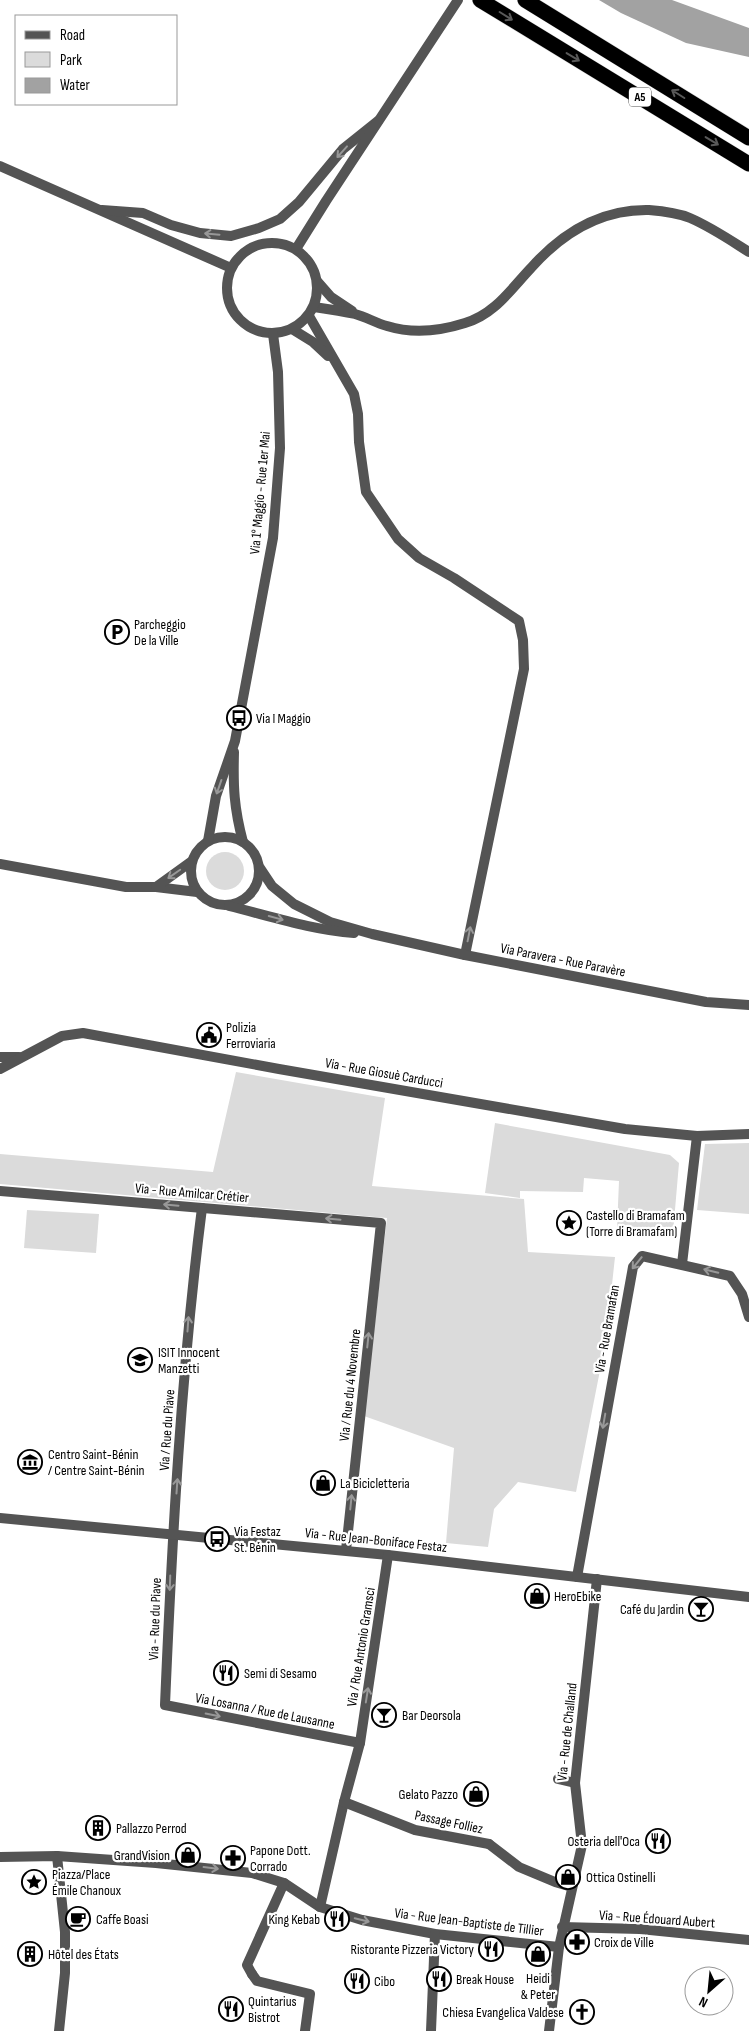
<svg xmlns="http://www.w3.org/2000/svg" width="749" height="2031" viewBox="0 0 749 2031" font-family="'Sofia Sans Condensed',sans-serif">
<rect width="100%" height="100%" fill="#fff"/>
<g fill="#dbdbdb">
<circle cx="225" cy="871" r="19"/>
<path d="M236,1072L385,1098L372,1186L524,1199L528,1252L615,1257L606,1340L576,1492L518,1482L494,1509L488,1547L446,1543L454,1448L364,1416L387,1218L0,1184V1154L213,1172Z"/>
<path d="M495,1123L670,1155L679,1163L673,1233L617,1229L619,1181L584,1178L583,1192L520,1191V1198L485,1193Z"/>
<path d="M749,1143V1214L697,1210L705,1144Z"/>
<path d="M27,1210L99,1214L96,1253L24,1248Z"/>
</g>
<path fill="#a2a2a2" d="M599,0H672L749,28V57L686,43L621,13Z"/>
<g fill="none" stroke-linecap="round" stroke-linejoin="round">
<defs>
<g id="motorway">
<path d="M480,0L749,164"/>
<path d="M525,0L749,138"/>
</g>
</defs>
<use href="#motorway" stroke="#dbdbdb" stroke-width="16"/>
<g stroke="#545454" stroke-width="10">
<path d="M558,1779L575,1783"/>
<path d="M489,1844L519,1867L555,1882L572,1887"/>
<path d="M57,1856L65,1932V1973L59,2031"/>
<path d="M0,1857L57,1856L156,1863L252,1873L284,1883L320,1907L362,1920L435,1934L559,1947"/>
<path d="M320,1907L344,1802"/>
<path d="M562,1927L640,1929L749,1940"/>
<path d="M252,1974L247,1965L284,1883"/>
<path d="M431,2031L435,1934"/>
<path d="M549,2031L559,1947L582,1845L575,1783L597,1579"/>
</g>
<g stroke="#545454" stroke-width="10">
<path d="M317,281L331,297L352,311"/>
<path d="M314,307C328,309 342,311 355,314C366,317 376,323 387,326C413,334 440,331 465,323C495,314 511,289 531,268C562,233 601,209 649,210C662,211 678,213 690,218C711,227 730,240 749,252"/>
<path d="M309,316L354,394L358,414L359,442L366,492L398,539L419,558L454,578L519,621L523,640L524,669L465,955"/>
<path d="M292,329L313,342L328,356"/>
<path d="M0,1191L381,1223L346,1550"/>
<path d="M202,1208C181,1373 172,1539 165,1705L360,1743"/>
<path d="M682,1264L697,1136"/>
<path d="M0,1518L388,1555L749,1597"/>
<path d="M388,1555L360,1743L344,1802L415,1830L489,1844"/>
<path d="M577,1577L633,1267L642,1256L730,1276L742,1294L749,1317"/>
<path d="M252,1974L257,1981L310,1994L305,2031"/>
</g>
<g stroke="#545454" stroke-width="10">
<path d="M0,166L231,268"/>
<path d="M102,210L143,213L171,225L200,233L231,236L259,228L280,219L299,202L343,149L378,121"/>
<circle cx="272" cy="288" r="45"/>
<path d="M296,249L326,201L458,0"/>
<path d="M234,752C233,787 234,808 243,842"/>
<circle cx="225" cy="871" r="34"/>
<path d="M208,841L216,796L235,741L273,538L280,448L278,372L273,334"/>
<path d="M0,864L126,887H156L197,892"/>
<path d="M260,868L272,886L294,904L330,922L372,934L465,955L706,1002L749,1005"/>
<path d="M156,887L192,861"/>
<path d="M229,906C270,916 312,930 354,933"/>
<path d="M0,1057H19"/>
<path d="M0,1069L62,1036L83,1033L279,1069L625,1129L697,1136L749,1134"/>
</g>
<use href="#motorway" stroke="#000" stroke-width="15"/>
</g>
<defs><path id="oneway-shaft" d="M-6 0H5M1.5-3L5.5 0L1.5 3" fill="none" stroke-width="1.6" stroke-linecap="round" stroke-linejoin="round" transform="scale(1.25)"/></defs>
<g stroke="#595959">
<use href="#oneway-shaft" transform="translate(506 16) rotate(32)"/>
<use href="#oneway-shaft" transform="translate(573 57) rotate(31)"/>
<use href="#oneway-shaft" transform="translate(678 94) rotate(-148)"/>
<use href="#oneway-shaft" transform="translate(712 141) rotate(31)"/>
</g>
<g stroke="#989898">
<use href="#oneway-shaft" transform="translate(342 152) rotate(132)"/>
<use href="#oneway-shaft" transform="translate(212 234) rotate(-175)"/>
<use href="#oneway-shaft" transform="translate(219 787) rotate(109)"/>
<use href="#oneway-shaft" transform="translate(174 874) rotate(145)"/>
<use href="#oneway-shaft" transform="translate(276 918) rotate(15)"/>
<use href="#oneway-shaft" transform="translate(469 934) rotate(-79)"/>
<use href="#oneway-shaft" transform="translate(171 1205) rotate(-175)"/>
<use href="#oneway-shaft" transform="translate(333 1219) rotate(-175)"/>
<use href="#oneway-shaft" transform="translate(637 1263) rotate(129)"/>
<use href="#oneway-shaft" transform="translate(711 1271) rotate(-166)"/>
<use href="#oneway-shaft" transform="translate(188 1324) rotate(-86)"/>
<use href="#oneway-shaft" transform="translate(368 1340) rotate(-84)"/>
<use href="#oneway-shaft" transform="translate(604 1421) rotate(100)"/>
<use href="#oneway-shaft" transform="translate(177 1486) rotate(-86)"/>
<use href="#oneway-shaft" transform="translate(351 1502) rotate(-84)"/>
<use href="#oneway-shaft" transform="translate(170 1583) rotate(92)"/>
<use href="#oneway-shaft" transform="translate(367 1695) rotate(-81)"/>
<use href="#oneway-shaft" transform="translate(213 1715) rotate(11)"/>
<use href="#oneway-shaft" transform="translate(211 1868) rotate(7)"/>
<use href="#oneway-shaft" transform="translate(362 1920) rotate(14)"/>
</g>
<defs>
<symbol id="parking-ring" viewBox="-11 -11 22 22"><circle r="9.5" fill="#fff" stroke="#000" stroke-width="1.5"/><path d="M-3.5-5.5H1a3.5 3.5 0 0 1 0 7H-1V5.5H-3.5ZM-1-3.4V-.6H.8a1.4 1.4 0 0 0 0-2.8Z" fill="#000"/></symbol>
<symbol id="bus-ring" viewBox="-11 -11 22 22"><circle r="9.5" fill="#fff" stroke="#000" stroke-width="1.5"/><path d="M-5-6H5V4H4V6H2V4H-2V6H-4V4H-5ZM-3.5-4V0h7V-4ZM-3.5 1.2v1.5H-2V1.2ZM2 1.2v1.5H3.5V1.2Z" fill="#000"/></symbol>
<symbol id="civic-ring" viewBox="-11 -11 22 22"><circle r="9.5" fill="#fff" stroke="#000" stroke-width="1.5"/><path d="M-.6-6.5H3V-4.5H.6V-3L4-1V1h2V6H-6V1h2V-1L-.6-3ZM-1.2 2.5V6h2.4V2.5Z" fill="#000"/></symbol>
<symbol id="sight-ring" viewBox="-11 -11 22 22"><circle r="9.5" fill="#fff" stroke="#000" stroke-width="1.5"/><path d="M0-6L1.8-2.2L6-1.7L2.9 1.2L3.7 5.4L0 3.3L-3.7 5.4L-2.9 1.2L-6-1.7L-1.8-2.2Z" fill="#000"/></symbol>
<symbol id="school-ring" viewBox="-11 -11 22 22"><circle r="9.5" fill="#fff" stroke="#000" stroke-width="1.5"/><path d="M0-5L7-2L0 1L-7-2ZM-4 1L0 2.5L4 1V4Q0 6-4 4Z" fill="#000"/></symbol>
<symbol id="museum-ring" viewBox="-11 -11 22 22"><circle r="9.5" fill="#fff" stroke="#000" stroke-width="1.5"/><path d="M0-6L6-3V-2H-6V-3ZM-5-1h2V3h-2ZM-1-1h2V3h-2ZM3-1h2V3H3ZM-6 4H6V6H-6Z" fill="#000"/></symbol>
<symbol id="shop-ring" viewBox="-11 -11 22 22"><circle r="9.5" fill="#fff" stroke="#000" stroke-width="1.5"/><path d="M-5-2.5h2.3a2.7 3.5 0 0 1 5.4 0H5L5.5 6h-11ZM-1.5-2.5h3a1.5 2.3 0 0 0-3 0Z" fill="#000"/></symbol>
<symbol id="bar-ring" viewBox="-11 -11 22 22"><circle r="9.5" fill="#fff" stroke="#000" stroke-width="1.5"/><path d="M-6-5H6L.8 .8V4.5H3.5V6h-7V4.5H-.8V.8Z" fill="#000"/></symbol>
<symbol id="restaurant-ring" viewBox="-11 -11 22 22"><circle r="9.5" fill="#fff" stroke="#000" stroke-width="1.5"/><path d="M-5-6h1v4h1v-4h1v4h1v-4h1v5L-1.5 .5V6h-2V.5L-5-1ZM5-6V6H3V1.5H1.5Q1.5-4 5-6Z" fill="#000"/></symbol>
<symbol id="building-ring" viewBox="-11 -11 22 22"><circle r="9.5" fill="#fff" stroke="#000" stroke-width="1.5"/><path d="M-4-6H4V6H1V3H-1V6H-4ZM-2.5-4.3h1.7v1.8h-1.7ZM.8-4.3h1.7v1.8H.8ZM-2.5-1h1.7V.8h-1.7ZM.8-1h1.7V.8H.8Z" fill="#000"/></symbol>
<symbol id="pharmacy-ring" viewBox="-11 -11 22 22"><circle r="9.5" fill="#fff" stroke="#000" stroke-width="1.5"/><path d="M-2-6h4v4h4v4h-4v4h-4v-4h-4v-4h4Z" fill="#000"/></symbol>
<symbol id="cafe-ring" viewBox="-11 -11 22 22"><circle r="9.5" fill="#fff" stroke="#000" stroke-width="1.5"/><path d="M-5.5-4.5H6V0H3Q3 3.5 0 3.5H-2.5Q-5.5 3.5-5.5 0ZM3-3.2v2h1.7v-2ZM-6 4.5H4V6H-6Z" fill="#000"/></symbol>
<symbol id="church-ring" viewBox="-11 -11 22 22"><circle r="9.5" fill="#fff" stroke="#000" stroke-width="1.5"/><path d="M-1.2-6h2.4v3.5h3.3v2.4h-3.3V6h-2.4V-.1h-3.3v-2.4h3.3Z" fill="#000"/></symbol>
</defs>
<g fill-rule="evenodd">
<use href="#parking-ring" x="103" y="618" width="28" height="28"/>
<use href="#bus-ring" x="225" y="704" width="28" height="28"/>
<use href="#civic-ring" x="195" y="1021" width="28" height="28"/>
<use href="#sight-ring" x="555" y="1209" width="28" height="28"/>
<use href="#school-ring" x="126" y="1346" width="28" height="28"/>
<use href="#museum-ring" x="16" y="1448" width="28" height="28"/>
<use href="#shop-ring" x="309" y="1469" width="28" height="28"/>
<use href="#bus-ring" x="203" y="1525" width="28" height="28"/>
<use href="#shop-ring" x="523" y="1582" width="28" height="28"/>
<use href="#bar-ring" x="687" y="1595" width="28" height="28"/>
<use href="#restaurant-ring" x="212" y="1659" width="28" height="28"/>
<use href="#bar-ring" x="370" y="1701" width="28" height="28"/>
<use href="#shop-ring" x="462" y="1780" width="28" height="28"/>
<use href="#building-ring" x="84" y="1814" width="28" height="28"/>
<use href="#restaurant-ring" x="644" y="1827" width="28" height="28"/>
<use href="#shop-ring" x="174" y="1841" width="28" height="28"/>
<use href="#pharmacy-ring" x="219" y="1844" width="28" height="28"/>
<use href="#shop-ring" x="554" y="1863" width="28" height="28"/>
<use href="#sight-ring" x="20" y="1868" width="28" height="28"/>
<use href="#cafe-ring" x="64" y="1905" width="28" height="28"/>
<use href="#restaurant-ring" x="323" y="1905" width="28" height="28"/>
<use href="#pharmacy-ring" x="563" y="1928" width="28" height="28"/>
<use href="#restaurant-ring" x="477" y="1935" width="28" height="28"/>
<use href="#building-ring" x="16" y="1940" width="28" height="28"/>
<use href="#shop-ring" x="524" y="1940" width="28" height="28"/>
<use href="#restaurant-ring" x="425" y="1965" width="28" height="28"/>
<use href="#restaurant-ring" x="343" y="1967" width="28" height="28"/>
<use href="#restaurant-ring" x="217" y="1995" width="28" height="28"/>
<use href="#church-ring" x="568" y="1998" width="28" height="28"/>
</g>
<g text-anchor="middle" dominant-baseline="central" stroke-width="4.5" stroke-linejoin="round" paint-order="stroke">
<rect fill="#fff" stroke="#4c4c4c" stroke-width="1" x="629" y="87.5" width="22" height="19" rx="4"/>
<g font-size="12" font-weight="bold" fill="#000">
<text x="640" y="97">A5</text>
</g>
<g font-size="14" fill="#000" stroke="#fff">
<text transform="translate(260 493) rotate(-85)">Via 1° Maggio - Rue 1er Mai</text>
<text transform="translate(563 960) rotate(11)">Via Paravera - Rue Paravère</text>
<text transform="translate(384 1073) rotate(10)">Via - Rue Giosuè Carducci</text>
<text transform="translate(192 1193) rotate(5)">Via - Rue Amilcar Crétier</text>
<text transform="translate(607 1329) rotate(-80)">Via - Rue Bramafan</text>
<text transform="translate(350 1385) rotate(-84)">Via / Rue du 4 Novembre</text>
<text transform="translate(167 1430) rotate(-86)">Via / Rue du Piave</text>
<text transform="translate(376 1540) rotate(6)">Via - Rue Jean-Boniface Festaz</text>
<text transform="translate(155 1619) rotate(-88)">Via - Rue du Piave</text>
<text transform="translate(361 1647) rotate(-81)">Via / Rue Antonio Gramsci</text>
<text transform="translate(265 1711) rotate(11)">Via Losanna / Rue de Lausanne</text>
<text transform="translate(567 1732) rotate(-84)">Via - Rue de Challand</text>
<text transform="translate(449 1822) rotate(12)">Passage Folliez</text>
<text transform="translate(657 1919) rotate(4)">Via - Rue Édouard Aubert</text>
<text transform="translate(469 1922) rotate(7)">Via - Rue Jean-Baptiste de Tillier</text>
</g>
<g font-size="14" fill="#000" stroke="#fff" text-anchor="start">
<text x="134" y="624">Parcheggio<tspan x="134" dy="16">De la Ville</tspan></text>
<text x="256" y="718">Via I Maggio</text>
<text x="226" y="1027">Polizia<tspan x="226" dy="16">Ferroviaria</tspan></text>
<text x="586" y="1215">Castello di Bramafam<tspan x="586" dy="16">(Torre di Bramafam)</tspan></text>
<text x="158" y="1352">ISIT Innocent<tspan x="158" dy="16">Manzetti</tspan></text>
<text x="48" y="1454">Centro Saint-Bénin<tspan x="48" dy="16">/ Centre Saint-Bénin</tspan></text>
<text x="340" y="1483">La Bicicletteria</text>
<text x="234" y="1531">Via Festaz<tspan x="234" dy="16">St. Bénin</tspan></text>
<text x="554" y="1596">HeroEbike</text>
<text x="684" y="1609" text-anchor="end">Café du Jardin</text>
<text x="244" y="1673">Semi di Sesamo</text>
<text x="402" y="1715">Bar Deorsola</text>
<text x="458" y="1794" text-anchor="end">Gelato Pazzo</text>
<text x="116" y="1828">Pallazzo Perrod</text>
<text x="640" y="1841" text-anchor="end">Osteria dell'Oca</text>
<text x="250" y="1850">Papone Dott.<tspan x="250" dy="16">Corrado</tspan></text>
<text x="170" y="1855" text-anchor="end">GrandVision</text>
<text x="52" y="1874">Piazza/Place<tspan x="52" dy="16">Émile Chanoux</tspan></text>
<text x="586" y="1877">Ottica Ostinelli</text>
<text x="96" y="1919">Caffe Boasi</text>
<text x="320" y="1919" text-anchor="end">King Kebab</text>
<text x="594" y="1942">Croix de Ville</text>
<text x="474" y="1949" text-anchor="end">Ristorante Pizzeria Victory</text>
<text x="48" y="1954">Hôtel des États</text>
<text x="538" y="1978" text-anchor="middle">Heidi<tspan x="538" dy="16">&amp; Peter</tspan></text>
<text x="456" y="1979">Break House</text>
<text x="374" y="1981">Cibo</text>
<text x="248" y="2001">Quintarius<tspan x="248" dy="16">Bistrot</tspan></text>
<text x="564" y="2012" text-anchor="end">Chiesa Evangelica Valdese</text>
</g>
</g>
<rect x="15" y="15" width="162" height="90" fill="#ffffff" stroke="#999999"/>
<rect x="25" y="31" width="25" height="8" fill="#545454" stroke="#999999"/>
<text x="60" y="40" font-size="15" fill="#000000">Road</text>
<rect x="25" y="52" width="25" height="15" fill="#dbdbdb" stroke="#999999"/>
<text x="60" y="65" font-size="15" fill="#000000">Park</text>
<rect x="25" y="78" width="25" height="15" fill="#a2a2a2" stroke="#999999"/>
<text x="60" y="90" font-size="15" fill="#000000">Water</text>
<g transform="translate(709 1991) rotate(207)"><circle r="24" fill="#ffffff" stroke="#999999"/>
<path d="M0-4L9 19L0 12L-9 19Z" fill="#000000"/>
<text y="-8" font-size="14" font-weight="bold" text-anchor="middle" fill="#000000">N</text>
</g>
</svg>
